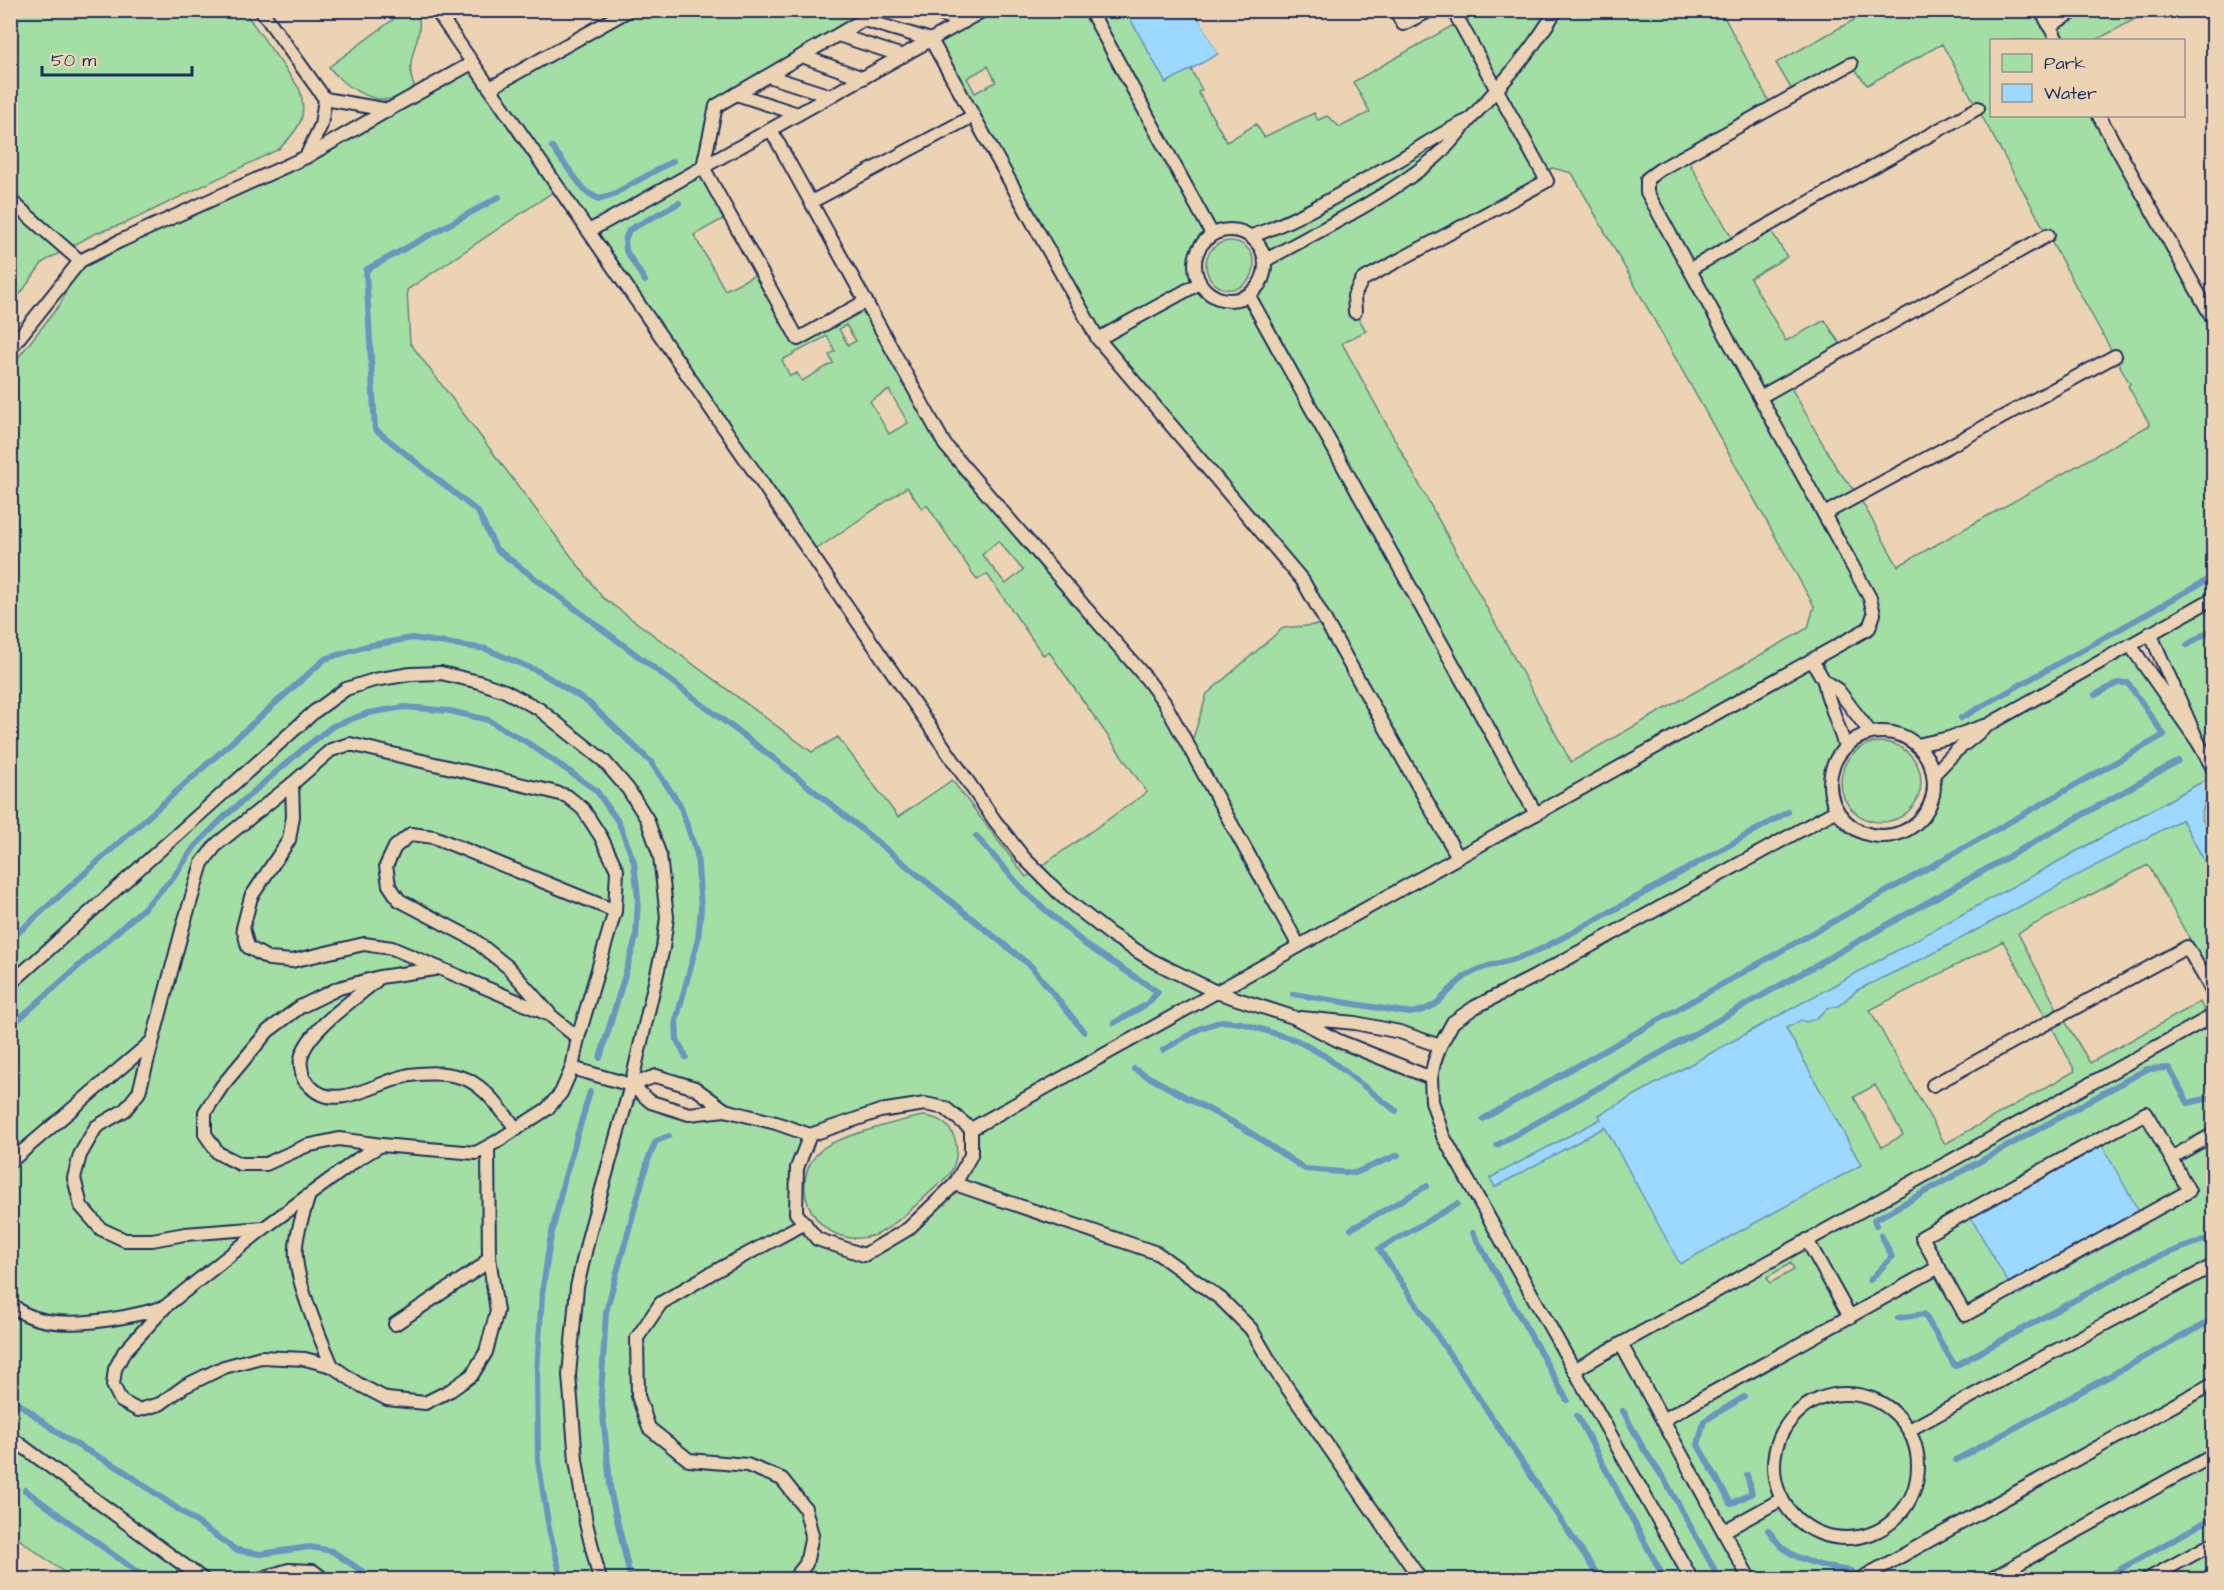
<svg xmlns="http://www.w3.org/2000/svg" width="2224" height="1590" viewBox="0 0 2224 1590" font-family="'Architects Daughter',sans-serif">
<rect width="100%" height="100%" fill="#ecd3b4"/>
<filter id="ink" filterUnits="userSpaceOnUse"><feTurbulence type="fractalNoise" baseFrequency=".0167" numOctaves="2"/><feDisplacementMap in="SourceGraphic" scale="12" xChannelSelector="R" yChannelSelector="G"/><feConvolveMatrix kernelMatrix="1 2 1 2 8 2 1 2 1" color-interpolation-filters="sRGB"/></filter>
<g filter="url(#ink)">
<g fill="#a3dea4" stroke="#5f8681" stroke-width="1.5" fill-rule="evenodd">
<path d="M11,11H244L299,88C309,117 299,129 279,149L128,222L94,234L43,262L11,307Z"/>
<path d="M416,11C429,35 400,57 415,88C408,92 400,97 392,99C369,103 342,84 329,67L402,13Z"/>
<path d="M629,11H880L716,106L703,167L730,215L694,235L725,290L761,272L798,338L866,301L945,445L1146,678L1190,748L1207,694L1283,628L1326,624L1303,581L1098,339L931,40L963,22L928,11H1126L1166,83L1190,68L1202,90L1198,92L1227,142L1256,124L1264,137L1314,113L1318,120L1327,116L1340,127L1370,112L1353,82L1459,22L1453,11H1721L1772,107L1685,155L1735,243L1768,225L1787,257L1750,278L1786,341L1825,320L1844,350L1788,382L1837,469L1858,495L1898,566L2150,425L2128,386L2130,384L1942,44L1867,85L1851,64L1795,95L1776,63L1870,11H2150L2096,40H1992V116H2099L2213,321V786L2200,783L1599,1115L1601,1119L1490,1178L1495,1187L1605,1127L1681,1263L1861,1165L1786,1028L1801,1019H1815L1828,1008L1838,1006L1857,990L1930,955L2182,819L2213,877V981L2148,865L2018,933L2057,1009L2045,1016L2003,941L1870,1010L1945,1144L2075,1071L2052,1027L2065,1021L2090,1063L2200,1002L2205,1012L2201,1022L2213,1021V1579H73L11,1533L10,368L61,303L80,261L306,157L472,63L490,88ZM988,66L996,82L975,93L967,78ZM1552,168L1572,173L1814,606L1808,628L1571,762L1342,343L1366,331L1355,312L1362,280L1547,181L1543,173ZM559,188L811,553L907,487L922,509L927,505L977,580L987,574L1043,655L1049,652L1147,792L1026,877L952,780L898,817L838,737L812,752L602,597L410,343L407,290ZM1225,229C1305,234 1251,339 1203,287C1189,271 1195,245 1212,234C1216,232 1221,231 1225,229ZM846,325L856,341L848,345L839,329ZM827,336L835,351L829,355L833,363L802,381L797,373L790,376L782,360ZM889,390L908,423L889,434L870,401ZM998,541L1023,570L1006,584L982,555ZM2151,633L2196,738L2131,644ZM1825,681L1870,732C1888,732 1902,733 1917,745L1986,726L1933,775C1936,787 1933,799 1927,810C1894,867 1807,820 1834,762C1837,756 1841,751 1845,746ZM1295,1017L1400,1032L1440,1046L1431,1078ZM656,1076L724,1109L689,1114L632,1086ZM1875,1085L1903,1135L1882,1147L1854,1097ZM925,1104L971,1129V1155L955,1184L908,1229L864,1255L817,1239L796,1213L797,1168L810,1135ZM1791,1263L1794,1270L1770,1283L1767,1277Z"/>
<circle cx="1230" cy="265" r="24"/>
<circle cx="1881" cy="782" r="40"/>
<path d="M2211,798L2213,803V840L2201,817L2205,801Z"/>
<path d="M923,1116C955,1119 964,1147 950,1174C934,1188 893,1229 875,1235C819,1254 781,1184 822,1149C837,1137 902,1120 923,1116Z"/>
</g>
<g fill="#9dd9fe" stroke="#6995be" stroke-width="1.5">
<path d="M1126,11H1195L1218,54L1166,83Z"/>
<path d="M2213,776V797L2205,801L2201,817L2213,840V877L2182,819L1930,955L1857,990L1838,1006L1828,1008L1815,1019L1806,1022L1801,1020L1786,1028L1861,1165L1680,1264L1605,1127L1495,1187L1490,1178L1601,1119L1599,1115Z"/>
<path d="M2095,1133L2146,1224L2016,1296L1964,1206Z"/>
</g>
<g fill="#ecd3b4">
<path d="M1198,10L1221,53L1218,54L1195,11Z"/>
<path d="M2213,776V797L2209,799L2201,783Z"/>
</g>
<g fill="none" stroke-linecap="round" stroke-linejoin="round">
<g stroke="#6995be" stroke-width="6">
<path d="M552,147L586,192L599,199L610,196L673,161"/>
<path d="M499,197L366,270L375,429L478,512L496,549L772,757L1032,967L1084,1032"/>
<path d="M645,281L626,251L625,240L629,230L679,203"/>
<path d="M2187,645L2214,628"/>
<path d="M1961,718L2207,580"/>
<path d="M976,836L1026,893L1086,945L1158,992L1147,1004L1114,1023"/>
<path d="M10,940L325,659L367,646L412,638L486,649L540,672L589,703L651,762L680,805L697,854L701,909L698,939L676,1021L677,1040L686,1057"/>
<path d="M1293,994L1410,1013C1442,1009 1443,992 1466,976C1488,962 1516,962 1539,950C1623,907 1705,858 1788,812"/>
<path d="M10,1027L144,908L173,878L195,846L224,817L303,749L333,726L368,713L405,707L450,711L488,720L528,743L596,790L619,823L634,862L638,898L636,938L600,1058"/>
<path d="M2212,1044L2214,1048"/>
<path d="M1163,1050L1201,1028L1222,1021L1241,1023L1296,1040L1325,1056L1396,1111"/>
<path d="M1134,1069L1245,1129L1305,1169L1355,1173L1398,1155"/>
<path d="M1483,1119L2164,735L2128,683H2118L2095,695"/>
<path d="M1497,1145L2178,761"/>
<path d="M1457,1204L1379,1249L1601,1580"/>
<path d="M1876,1225L1874,1220L2147,1069L2169,1068L2188,1103L2214,1097"/>
<path d="M1351,1229L1427,1186"/>
<path d="M1473,1233L1567,1400"/>
<path d="M1870,1280L1892,1257L1881,1235"/>
<path d="M1898,1318L1924,1314L1955,1366L2142,1263L2214,1236"/>
<path d="M10,1397L68,1440L121,1469L236,1550L260,1554L310,1547L332,1551L375,1580"/>
<path d="M1744,1397L1704,1421L1698,1445L1731,1504L1752,1493L1747,1475"/>
<path d="M1623,1411L1643,1448L1666,1482L1720,1580"/>
<path d="M1577,1416L1665,1580"/>
<path d="M1956,1460L2214,1319"/>
<path d="M25,1490L148,1580"/>
<path d="M1768,1530C1772,1535 1776,1541 1780,1545C1795,1561 1830,1568 1851,1571"/>
<path d="M562,1580L549,1529L538,1460L537,1372L542,1294L550,1241L564,1180L590,1092"/>
<path d="M631,1580L611,1494L601,1395L606,1312L648,1160L656,1141L669,1136"/>
<path d="M2101,1580L2214,1517"/>
</g>
<defs>
<g id="service">
<path d="M261,10L325,99L321,125L306,157"/>
<path d="M436,10L995,821L1024,858L1063,897L1110,934L1153,961L1216,992L1293,1017L1339,1041L1431,1078"/>
<path d="M928,10L964,22"/>
<path d="M1090,10L1212,234"/>
<path d="M1395,10L1403,24L1431,10"/>
<path d="M2041,10L2057,40"/>
<path d="M864,20L931,40L1098,339L1303,581L1458,857"/>
<path d="M2049,26L2077,10"/>
<path d="M838,35L903,56"/>
<path d="M802,56L863,78"/>
<path d="M768,76L831,96"/>
<path d="M490,88L629,10"/>
<path d="M736,94L798,114"/>
<path d="M325,99L388,110L472,63"/>
<path d="M2099,116L2214,321"/>
<path d="M771,130L945,445L1146,678L1164,702L1299,946"/>
<path d="M10,200L80,261"/>
<path d="M811,202L973,116"/>
<circle cx="1230" cy="265" r="35"/>
<path d="M589,231L984,10"/>
<path d="M1252,236C1303,218 1352,187 1399,160C1423,146 1442,132 1467,121"/>
<path d="M1266,260C1322,229 1381,201 1431,161C1447,149 1458,133 1471,118C1502,84 1533,50 1556,10"/>
<path d="M1690,269L1978,108"/>
<path d="M1249,296L1536,814"/>
<path d="M866,301L798,339L703,167L716,106L880,10"/>
<path d="M1355,312L1354,296L1362,280L1547,181L1453,10"/>
<path d="M1098,339L1200,283"/>
<path d="M10,349L80,261L120,241L306,157L388,110"/>
<path d="M1760,397L2048,235"/>
<path d="M1824,514L2115,356"/>
<path d="M2130,645L2198,742L2150,633"/>
<path d="M1812,660L1824,681L1827,694L1845,746"/>
<path d="M1824,681L1838,690L1870,732"/>
<circle cx="1882" cy="784" r="52"/>
<path d="M2198,742L2214,770"/>
<path d="M1917,745L1949,738L1984,726"/>
<path d="M1933,775L1956,751L1988,725L2214,598"/>
<path d="M292,784L331,750L350,744L549,791L567,796L583,809L601,837L617,870L615,911L578,1038L572,1068L561,1093L547,1109L496,1142L476,1153L381,1145L358,1159L264,1228L166,1306L124,1352L115,1369L113,1385L121,1401L138,1410L160,1404L185,1386L224,1367L261,1357L305,1359L332,1366L358,1384L387,1399L425,1403L451,1390L472,1375L486,1352L497,1311L489,1257"/>
<path d="M376,981C356,998 305,1032 301,1059C300,1063 301,1068 302,1072C302,1079 306,1082 311,1087C335,1113 381,1080 410,1075C427,1073 443,1072 460,1077C484,1083 501,1111 517,1129"/>
<path d="M10,984L314,712L346,689L374,680L411,674L441,673L479,682L505,691L539,709L604,761L628,789L647,819L660,856L667,917L663,948L631,1085L589,1235L577,1287L569,1375L576,1460L586,1523L600,1580"/>
<path d="M549,1013L508,967L473,939L399,900L389,885L386,866L395,847L411,834L434,837L615,911"/>
<path d="M1301,1018L1355,1023L1400,1032L1440,1046"/>
<path d="M572,1068L631,1085L651,1102L689,1114L725,1110L695,1088L656,1076L631,1085"/>
<path d="M1933,1085L2187,947L2214,994"/>
<path d="M725,1110L776,1123L810,1135L880,1111L925,1104L945,1108L971,1129V1155L955,1184L908,1229L864,1255L817,1239L796,1213L797,1168L810,1135"/>
<path d="M2146,1113L2189,1191L1965,1315L1922,1237Z"/>
<path d="M971,1129L1869,628L1874,614L1870,598L1647,192V179L1659,170L1851,64"/>
<path d="M381,1145L339,1139L306,1146L266,1164H240L218,1153L205,1134V1112L222,1086L268,1031L300,1007L339,988L380,977L435,969"/>
<path d="M2171,1158L2214,1134"/>
<path d="M10,1162L151,1042"/>
<path d="M955,1184L1157,1253L1221,1299L1251,1329L1275,1370L1421,1580"/>
<path d="M308,1198C303,1216 294,1238 296,1257C298,1287 320,1337 332,1366"/>
<path d="M264,1228L185,1234L152,1240H125L101,1229L81,1206L74,1178L80,1155L96,1127L125,1110L139,1092L184,923L202,863L217,844L292,784L293,816L289,840L251,897L243,928L248,947L269,959L292,961L364,944L392,948L550,1015L578,1038"/>
<path d="M1807,1240L1850,1317"/>
<path d="M10,1303C15,1306 20,1312 25,1314C61,1332 126,1318 162,1308"/>
<path d="M395,1324L482,1266L489,1257L488,1147"/>
<path d="M1621,1344L1750,1580"/>
<path d="M1574,1370L2214,1015"/>
<circle cx="1846" cy="1466" r="72"/>
<path d="M1663,1420L1939,1267"/>
<path d="M1909,1430L2214,1265"/>
<path d="M10,1437L204,1580"/>
<path d="M1724,1531L1782,1499"/>
<path d="M256,1580L289,1570L313,1571L325,1580"/>
<path d="M793,1580L806,1564L812,1535L805,1508L782,1479L747,1465L689,1460L649,1428L638,1396L637,1338L661,1303L710,1274L805,1223"/>
<path d="M1692,1580L1443,1136L1432,1101L1431,1078L1434,1063L1440,1046L1453,1022L1475,1007L1534,977L1837,810"/>
<path d="M1858,1580L2214,1383"/>
<path d="M1989,1580L2214,1455"/>
<path d="M2146,1580L2214,1543"/>
</g>
</defs>
<use href="#service" stroke="#1b2f5e" stroke-width="16"/>
<use href="#service" stroke="#ecd3b4" stroke-width="12"/>
</g>
</g>
<rect width="2224" height="1590" fill="none" stroke="#ecd3b4" stroke-width="36"/>
<rect x="18" y="18" width="2188" height="1554" fill="none" stroke="#1b2f5e" stroke-width="2" filter="url(#ink)"/>
<rect x="1990" y="39" width="195" height="78" fill="#ecd3b4" stroke="#989192" stroke-width="1.5"/>
<rect x="2002" y="54" width="30" height="18" fill="#a3dea4" stroke="#989192" stroke-width="1.5"/>
<text x="2044" y="69" font-size="18" fill="#1b2f5e">Park</text>
<rect x="2002" y="84" width="30" height="18" fill="#9dd9fe" stroke="#989192" stroke-width="1.5"/>
<text x="2044" y="99" font-size="18" fill="#1b2f5e">Water</text>
<path d="M42 66v9h150v-9" fill="none" stroke="#1b2f5e" stroke-width="3"/>
<text x="51" y="66" font-size="18" fill="#1b2f5e" stroke="#ecd3b4" stroke-width="4.5" paint-order="stroke">50 m</text>
</svg>
